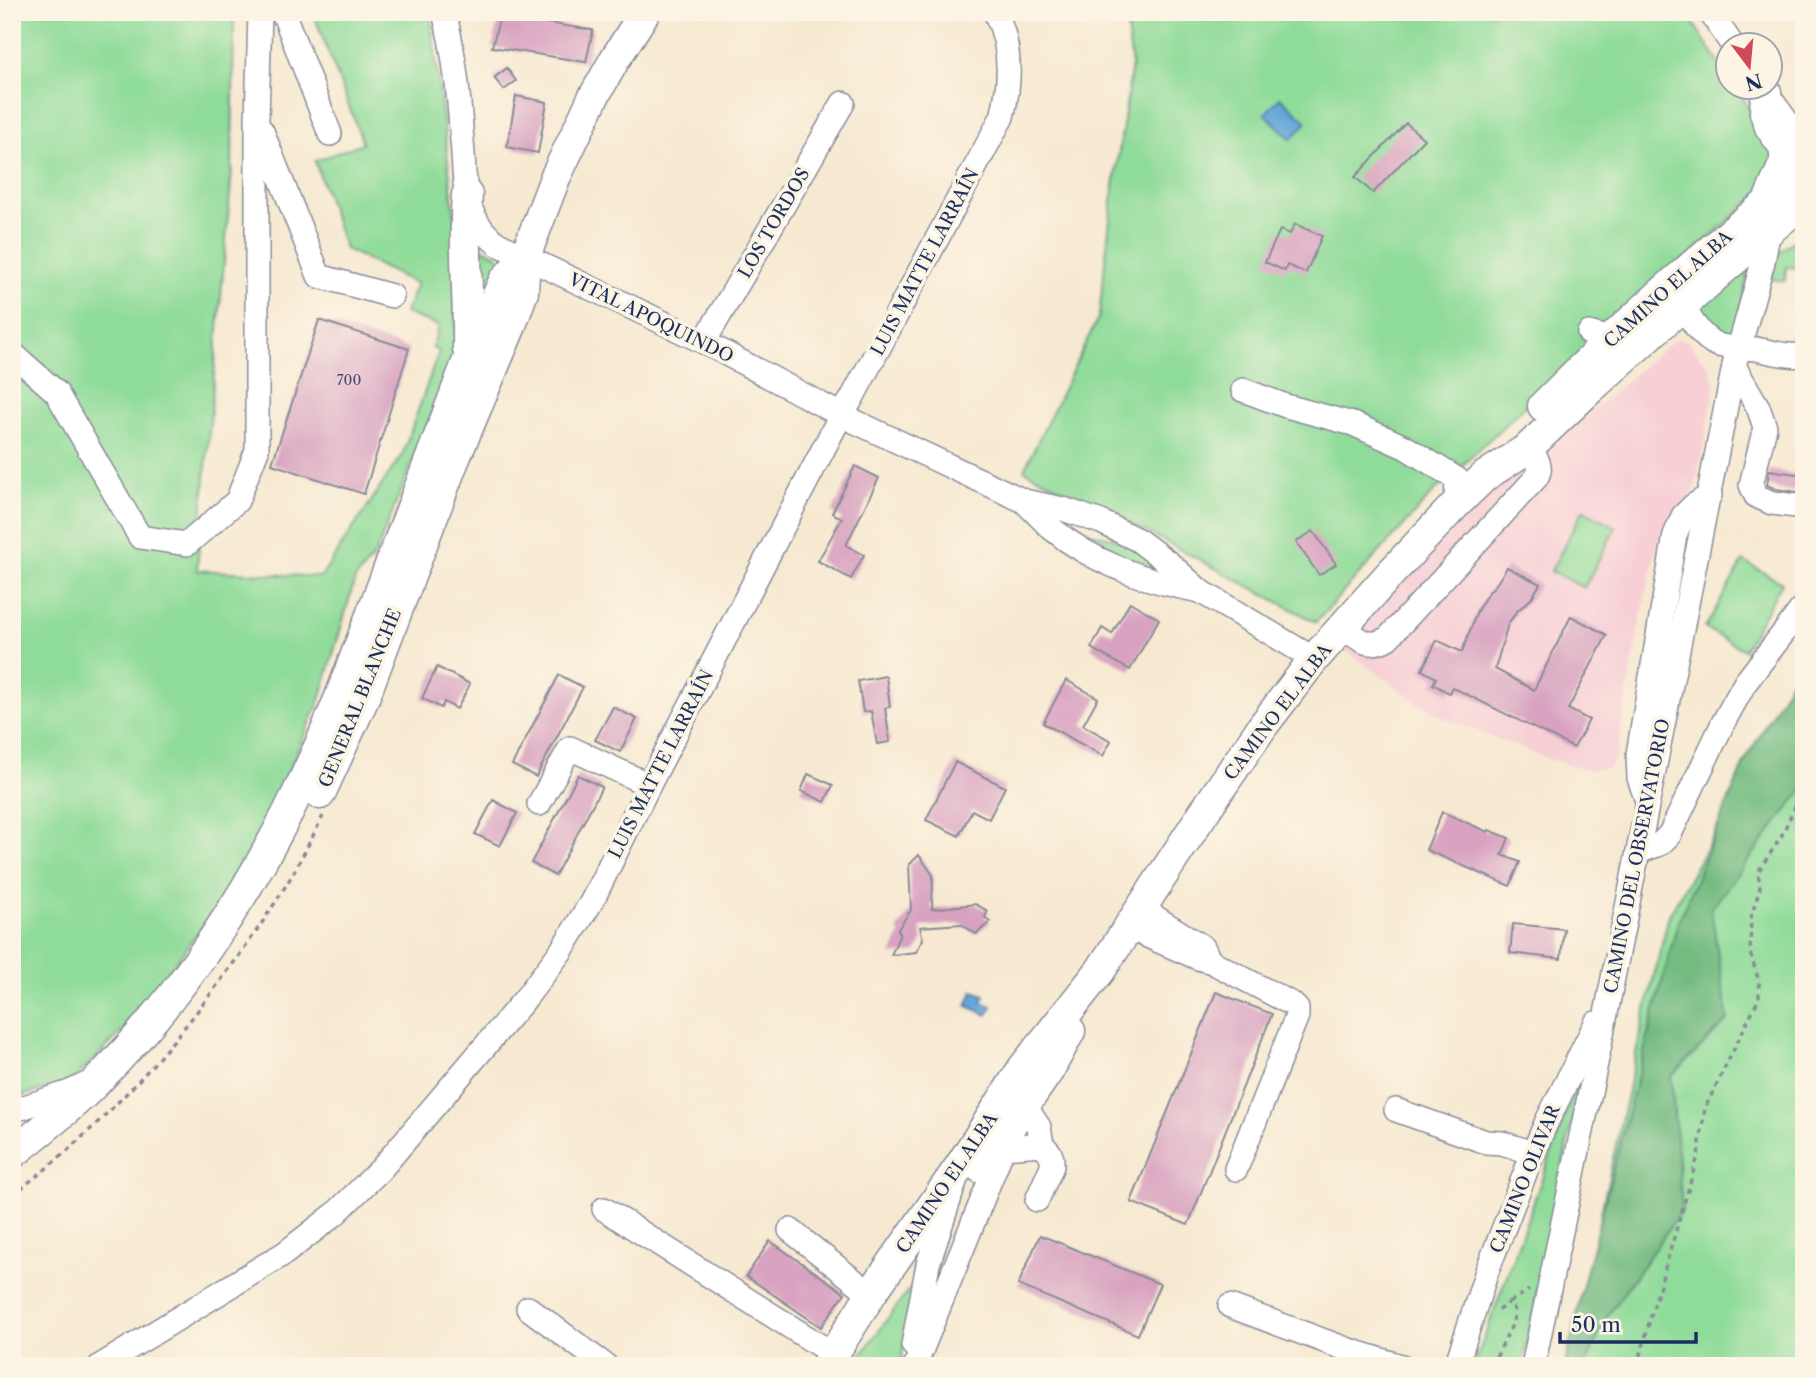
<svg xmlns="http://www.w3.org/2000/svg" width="1816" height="1378" viewBox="0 0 1816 1378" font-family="'Libre Caslon Text',serif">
<rect width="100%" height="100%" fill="#fcf5e5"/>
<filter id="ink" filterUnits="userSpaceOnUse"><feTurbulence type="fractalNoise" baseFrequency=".0143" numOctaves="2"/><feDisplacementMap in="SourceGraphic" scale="14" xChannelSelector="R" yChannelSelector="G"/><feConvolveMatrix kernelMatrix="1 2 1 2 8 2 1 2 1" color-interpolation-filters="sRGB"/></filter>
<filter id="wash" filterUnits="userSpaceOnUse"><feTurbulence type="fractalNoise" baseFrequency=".00686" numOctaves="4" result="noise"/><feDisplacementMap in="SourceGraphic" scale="28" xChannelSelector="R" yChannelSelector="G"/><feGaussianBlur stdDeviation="1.57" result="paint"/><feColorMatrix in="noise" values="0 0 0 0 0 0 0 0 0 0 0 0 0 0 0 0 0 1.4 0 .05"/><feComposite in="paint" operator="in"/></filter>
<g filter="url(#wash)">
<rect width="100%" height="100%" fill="#f7e9d1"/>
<path fill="#f7cfd5" d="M1677,339L1686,340L1709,367L1715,380V388L1695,487L1693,494L1666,524L1657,547L1638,631L1617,754L1615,760L1609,767L1591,770L1574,767L1537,755L1451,721L1421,705L1345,650L1372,616L1412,571L1515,468L1533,463L1670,343Z"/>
<g fill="#8fdb99" stroke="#55857c" stroke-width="2">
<path d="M12,12H234L232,170L197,570L321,577L403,453L439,351L432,348L439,326L405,313L417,284L345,249L315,161L363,143L313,12H430L456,227L455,357L375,555L355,579L319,703L242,873L129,1025L72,1081L12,1099Z"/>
<path d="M1125,12H1686L1728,77V88H1736L1789,168L1606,329L1434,492L1316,622L1132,524L1024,470L1099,316L1113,193L1132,65Z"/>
<path d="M1804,232V269L1786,267L1785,281L1763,278L1767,262Z"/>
<path d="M480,247L498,255L503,265L473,333Z"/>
<path d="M1751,261L1734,337L1722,340L1694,306Z"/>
<path d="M1801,307L1804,308V345L1796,346L1791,340L1798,310Z"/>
<path d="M1583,510L1616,527L1584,588L1551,571Z"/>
<path d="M1091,533L1128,542L1154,563L1151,568L1118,559L1089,539Z"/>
<path d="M1743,561L1782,583L1744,650L1705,628Z"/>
<path d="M1804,673V1366H1567L1646,1009L1669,915Z"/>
<path d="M1583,1066L1522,1366H1474Z"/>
<path d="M918,1278L900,1366H853Z"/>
</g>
<path fill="#73bb81" stroke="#477570" stroke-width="2" d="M1800,665H1804L1803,789L1711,909L1728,1020L1671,1077L1682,1210L1608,1315L1585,1366H1565L1584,1281L1677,925L1745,761Z"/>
<g fill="#63a6d7" stroke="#3f6a9a" stroke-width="2">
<path d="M1280,97L1307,122L1291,139L1265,114Z"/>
<path d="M973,991L985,995L982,1002L992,1006L988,1015L967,1006Z"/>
</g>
<g id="blocks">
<g fill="#d8a2c0">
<path d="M500,16L593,30L586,62L492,47Z"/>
<path d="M507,68L516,81L504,90L494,78Z"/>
<path d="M516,96L547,102L538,153L507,147Z"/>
<path d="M1406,123L1424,139L1373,193L1355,177Z"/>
<path d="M1295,224L1322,236L1306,273L1287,265L1285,271L1265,262L1280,230L1290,234Z"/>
<path d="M319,320L409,349L364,494L272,464Z"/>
<path d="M855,466L879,478L846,545L864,555L851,579L818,561L842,518L832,513Z"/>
<path d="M1769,470L1804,475V493L1776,489L1767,485Z"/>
<path d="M1313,531L1336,564L1319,575L1296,542Z"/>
<path d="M1507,567L1540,584L1531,599L1517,611L1508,624L1495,669L1534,690L1571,616L1607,635L1568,709L1589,720L1574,748L1452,687L1449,693L1433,684L1436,678L1422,670L1437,640L1462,652L1477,611L1487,594L1497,583Z"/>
<path d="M1130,602L1159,619L1130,670L1091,648L1102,628L1112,634Z"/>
<path d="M437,667L470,684L457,709L444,702L441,708L422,698Z"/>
<path d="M559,675L583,687L536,777L512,765Z"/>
<path d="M886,676L890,707L885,708L890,742L877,744L871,711L863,712L858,681Z"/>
<path d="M1066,680L1098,698L1083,725L1111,741L1103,756L1043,723Z"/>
<path d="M613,707L637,719L620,752L595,740Z"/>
<path d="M955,762L1005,787L989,819L972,810L959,836L926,820Z"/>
<path d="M808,774L833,785L825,802L801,791Z"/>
<path d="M578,775L602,787L555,876L531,863Z"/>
<path d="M493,800L517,813L500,846L475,834Z"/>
<path d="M1442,812L1488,832L1489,830L1509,838L1502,855L1520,862L1510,886L1426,850Z"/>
<path d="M919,855L933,875L932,909L975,904L988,911L985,917L990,922L976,934L961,924L920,927L923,939L916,952L891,955L900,934L898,929L911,910L909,865Z"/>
<path d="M1513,924L1564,929L1561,959L1510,953Z"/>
<path d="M1216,992L1272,1014L1188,1225L1131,1202Z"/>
<path d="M1040,1235L1160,1284L1138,1335L1018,1285Z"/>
<path d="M770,1241L845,1293L821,1327L746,1276Z"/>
</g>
</g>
</g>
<g filter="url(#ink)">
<use href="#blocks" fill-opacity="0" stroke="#898c98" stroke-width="2"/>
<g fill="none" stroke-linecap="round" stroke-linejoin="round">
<defs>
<g id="minor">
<path d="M283,12L330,134"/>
<path d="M444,12C455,54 459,98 462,141C464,159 463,178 467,195C471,215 481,232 498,244L704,342L841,415L1024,501L1063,509L1101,522L1138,540L1170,564L1200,591L1314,659"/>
<path d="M1710,12L1733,46"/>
<path d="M1763,88L1804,145"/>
<path d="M262,131L319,276L392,296"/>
<path d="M1681,292L1680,295C1684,312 1701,339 1718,345C1727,348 1745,348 1756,349C1772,352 1787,357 1804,355"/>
<path d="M1589,333L1610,339"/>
<path d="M704,342L843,103"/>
<path d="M12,353L56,392L140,537L187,544L237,501L257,450V120L260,12"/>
<path d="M1734,366L1758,407L1765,427L1751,485L1756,496L1772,503L1804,507"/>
<path d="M1243,390L1286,406L1353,424L1405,447L1457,479L1456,504"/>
<path d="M1024,501C1033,510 1042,519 1051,528C1094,564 1146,581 1200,591"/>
<path d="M1343,627C1359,639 1368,650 1388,638L1536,478C1544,466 1536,457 1528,448"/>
<path d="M1646,798L1639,778L1638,754L1675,535L1683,516L1693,506L1710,495"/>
<path d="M539,804L570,748L649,785"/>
<path d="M1638,852L1660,844L1670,834L1724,721L1745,683L1804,606"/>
<path d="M1142,909L1203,947L1206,953"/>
<path d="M1129,928L1198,958L1212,962L1292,1004L1297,1009V1016L1236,1169"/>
<path d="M1025,1106L1039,1127L1042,1144L1050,1153L1052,1159V1166L1037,1200"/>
<path d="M1396,1110L1486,1142L1502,1143L1533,1153"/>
<path d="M12,1111L70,1092L87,1084"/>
<path d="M1004,1147L1042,1144"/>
<path d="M604,1209L833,1354"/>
<path d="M790,1230L871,1294"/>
<path d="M1230,1306L1346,1349L1401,1366"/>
<path d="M528,1308L606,1366"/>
<path d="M913,1345L928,1264L955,1182"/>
<path d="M100,1366L285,1253L335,1214L381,1169L525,999L561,951L592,901L649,785L841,415L851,400L1002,117C1011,82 1012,46 995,12"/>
<path d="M915,1366L1002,1151"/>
<path d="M1456,1366L1487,1271L1533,1153L1547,1121L1596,1023"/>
<path d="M1533,1366L1598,1054L1734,366L1763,262L1769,230"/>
</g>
<g id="major">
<path d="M1766,92L1765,113L1770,127L1785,148V162L1769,199"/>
<path d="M467,195C463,246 469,297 468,349"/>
<path d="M1543,406C1625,323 1712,245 1804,174"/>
<path d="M320,794L364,698L452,465L510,328L523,292L525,257"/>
<path d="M12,1154C42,1130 74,1105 101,1077C207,969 284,837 340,697L468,360L504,281L525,257L555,178L593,98L615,59L645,12"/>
<path d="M981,1168L1049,1070L1070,1031"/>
<path d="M826,1366L871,1294L960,1166L1023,1068L1100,971L1202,815L1262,727L1314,659L1389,575L1456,504L1485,476L1528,448L1590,389L1720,272L1804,201"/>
</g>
</defs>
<use href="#minor" stroke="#898c98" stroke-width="26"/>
<use href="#major" stroke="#898c98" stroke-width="33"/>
<g stroke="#898c98" stroke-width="3.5" stroke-dasharray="5 5" stroke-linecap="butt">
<path d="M12,1195C98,1132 170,1051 232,965C253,937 273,907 291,877C302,857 313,836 323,816"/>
<path d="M1510,1302L1529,1290"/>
<path d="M1492,1366L1513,1323L1515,1311L1510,1302L1494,1313"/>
<path d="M1638,1366L1650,1319L1698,1156L1705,1108L1759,998V981L1750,953L1751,917L1760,888L1758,872L1781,837L1804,787"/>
</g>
<use href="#minor" stroke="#fff" stroke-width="23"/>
<use href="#major" stroke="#fff" stroke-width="30"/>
</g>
</g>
<g text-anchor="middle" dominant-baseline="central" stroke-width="7" stroke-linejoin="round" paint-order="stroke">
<g font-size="14" fill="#4a4c76">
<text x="349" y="380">700</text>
</g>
<g font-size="18" fill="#1b2f5e" stroke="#fcf5e5">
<text transform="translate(774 223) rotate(-60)">LOS TORDOS</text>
<text transform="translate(925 262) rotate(-62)">LUIS MATTE LARRAÍN</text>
<text transform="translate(1668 289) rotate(-42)">CAMINO EL ALBA</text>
<text transform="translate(651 318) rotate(26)">VITAL APOQUINDO</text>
<text transform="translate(360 698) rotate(-68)">GENERAL BLANCHE</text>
<text transform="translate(1278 712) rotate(-53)">CAMINO EL ALBA</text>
<text transform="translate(661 764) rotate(-63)">LUIS MATTE LARRAÍN</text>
<text transform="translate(1637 856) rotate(-79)">CAMINO DEL OBSERVATORIO</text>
<text transform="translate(1525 1179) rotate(-68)">CAMINO OLIVAR</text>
<text transform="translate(947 1183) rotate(-56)">CAMINO EL ALBA</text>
</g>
</g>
<rect width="1816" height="1378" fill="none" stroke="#fcf5e5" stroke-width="42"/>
<g transform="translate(1749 66) rotate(164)"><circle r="33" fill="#fcf5e5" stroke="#a2a6af" stroke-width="2"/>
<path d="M0-5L12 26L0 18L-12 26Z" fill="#d1495b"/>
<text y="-10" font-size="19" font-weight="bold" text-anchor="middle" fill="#1b2f5e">N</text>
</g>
<path d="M1560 1332v10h136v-10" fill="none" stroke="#1b2f5e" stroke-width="3.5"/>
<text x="1571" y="1332" font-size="21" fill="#1b2f5e" stroke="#fcf5e5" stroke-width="5" paint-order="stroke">50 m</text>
</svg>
